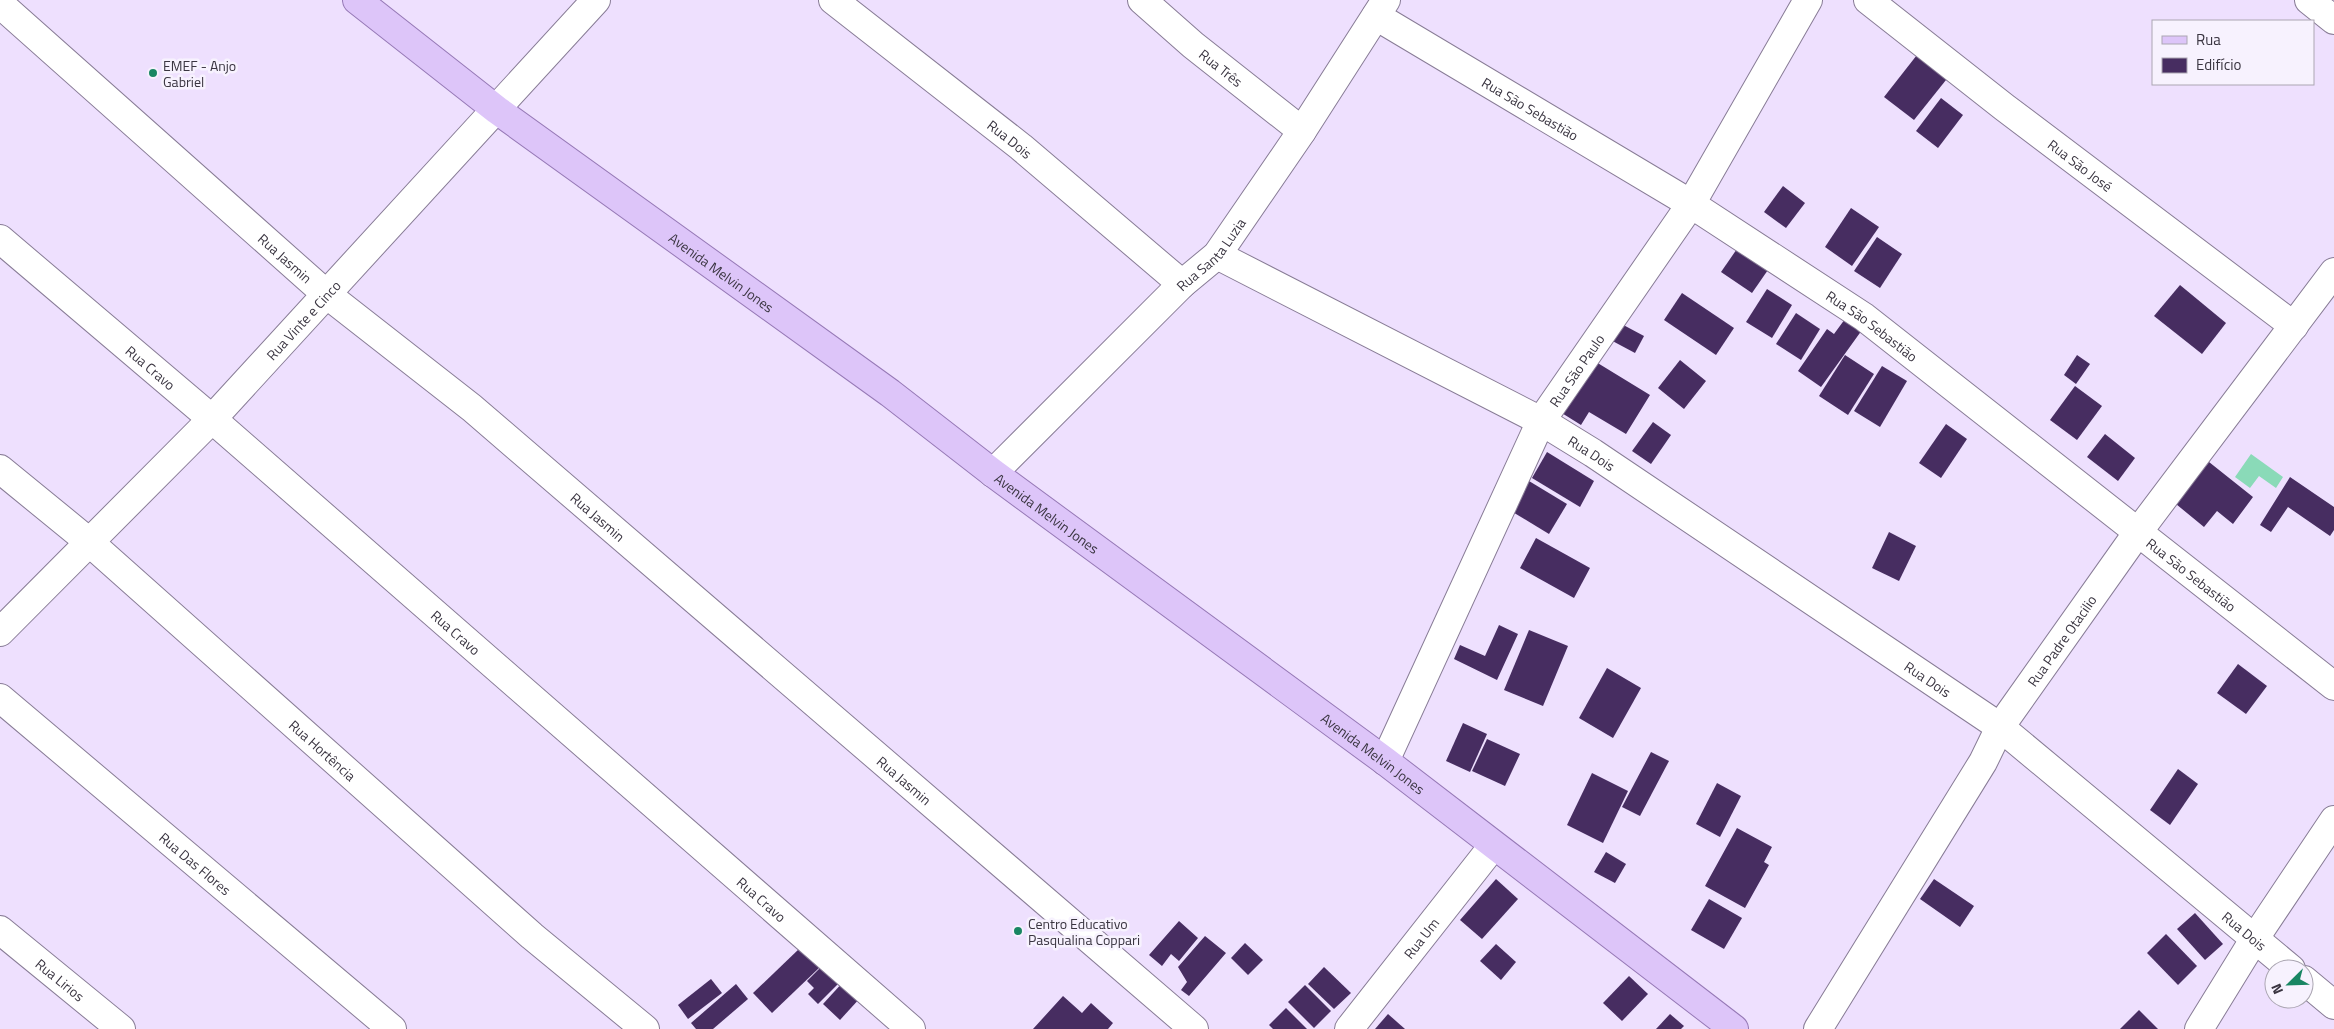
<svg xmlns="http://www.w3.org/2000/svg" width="2334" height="1029" viewBox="0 0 2334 1029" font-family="'Titillium Web',sans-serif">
<rect width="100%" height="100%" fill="#eee0fe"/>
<path fill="#8adab8" d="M2251,454L2283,477L2276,488L2259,476L2250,488L2235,477Z"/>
<g fill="#472d61">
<path d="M1924,46L1954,70L1914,120L1884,97Z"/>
<path d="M1941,98L1963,115L1938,148L1916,131Z"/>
<path d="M1783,186L1805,203L1786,228L1764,212Z"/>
<path d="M1851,208L1879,227L1852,266L1825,247Z"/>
<path d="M1877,237L1902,254L1880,288L1854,271Z"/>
<path d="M1739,246L1770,267L1752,293L1721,272Z"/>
<path d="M2180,285L2226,323L2202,354L2154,316Z"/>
<path d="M1767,289L1792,305L1772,338L1746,322Z"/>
<path d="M1682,293L1734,328L1716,355L1664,320Z"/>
<path d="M1796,313L1820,329L1801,360L1776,344Z"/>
<path d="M1845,319L1862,330L1821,387L1798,371L1827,329L1834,334Z"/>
<path d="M1614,320L1644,336L1635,353L1605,337Z"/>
<path d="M1845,355L1874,374L1848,415L1819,396Z"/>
<path d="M2077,355L2090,364L2076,384L2064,375Z"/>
<path d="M1680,360L1706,381L1684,409L1658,388Z"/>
<path d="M1596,362L1650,395L1626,434L1589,412L1581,425L1557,410L1566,396L1573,400Z"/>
<path d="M1882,366L1907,381L1880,427L1854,411Z"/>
<path d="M2075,386L2102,406L2077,440L2050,420Z"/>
<path d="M1653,422L1671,435L1651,464L1632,451Z"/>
<path d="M1946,424L1967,439L1941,478L1919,463Z"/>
<path d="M2105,434L2135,458L2118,481L2087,457Z"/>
<path d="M1547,452L1594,481L1580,507L1532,478Z"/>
<path d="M2209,462L2253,497L2233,524L2217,511L2204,527L2176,504Z"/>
<path d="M2290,477L2334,507V530L2330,536L2288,507L2271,532L2260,525Z"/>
<path d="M1529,481L1567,504L1549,534L1511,511Z"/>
<path d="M1889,532L1916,546L1899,581L1872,568Z"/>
<path d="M1536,538L1590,568L1574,598L1520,568Z"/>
<path d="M1499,625L1518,634L1497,680L1454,659L1460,645L1485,656Z"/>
<path d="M1529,630L1568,646L1543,706L1504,690Z"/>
<path d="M2238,664L2267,686L2246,714L2217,693Z"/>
<path d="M1607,668L1641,688L1613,738L1579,718Z"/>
<path d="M1463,723L1487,734L1470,772L1446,761Z"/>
<path d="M1487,739L1520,754L1505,786L1472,771Z"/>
<path d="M1651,752L1669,761L1640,816L1622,807Z"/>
<path d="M2178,769L2198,784L2170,825L2150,810Z"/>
<path d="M1592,773L1628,791L1603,843L1567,825Z"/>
<path d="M1717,783L1741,796L1720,837L1696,824Z"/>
<path d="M1737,828L1772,847L1764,862L1769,865L1745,908L1705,886Z"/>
<path d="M1606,852L1626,864L1615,883L1594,872Z"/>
<path d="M1496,879L1518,899L1482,939L1460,920Z"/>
<path d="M1934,879L1974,906L1960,927L1920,899Z"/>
<path d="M1709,899L1742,918L1724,949L1691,930Z"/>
<path d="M2195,913L2223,944L2205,960L2177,929Z"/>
<path d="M1179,921L1198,938L1179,961L1171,954L1162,966L1149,955Z"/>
<path d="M2166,934L2197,966L2178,985L2147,953Z"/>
<path d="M1205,936L1226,953L1189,996L1181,990L1187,982L1178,967Z"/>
<path d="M1245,943L1263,960L1248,975L1231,958Z"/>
<path d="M1496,944L1516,962L1501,980L1480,961Z"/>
<path d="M800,948L819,968L772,1013L753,993Z"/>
<path d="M826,962L843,979L818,1004L808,994L814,988L807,981Z"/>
<path d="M1324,967L1351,993L1334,1009L1308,984Z"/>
<path d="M1629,976L1648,994L1622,1021L1603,1003Z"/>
<path d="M711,979L722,993L688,1019L678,1005Z"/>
<path d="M844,981L861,997L840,1020L823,1004Z"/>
<path d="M736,984L748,999L713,1029H696L691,1023Z"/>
<path d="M1305,985L1331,1011L1314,1028L1288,1002Z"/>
<path d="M1063,996L1082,1013L1091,1003L1113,1023L1108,1029H1033Z"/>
<path d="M1286,1008L1307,1029H1273L1269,1025Z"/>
<path d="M2139,1010L2158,1029H2120Z"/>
<path d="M1388,1014L1405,1029H1375Z"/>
<path d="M1670,1014L1684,1026L1681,1029H1656Z"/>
</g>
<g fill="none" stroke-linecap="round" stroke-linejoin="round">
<defs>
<g id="minor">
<path id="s1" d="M833,0L1021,147L1182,284"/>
<path id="s2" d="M1142,0L1193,45L1302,131"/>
<path id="s3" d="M1868,0L2004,107L2294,326"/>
<path d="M2309,0L2334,20"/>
<path id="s4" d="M0,4L325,293L472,408L1194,1029"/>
<path id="s5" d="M1376,16L1691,204L1864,317L2334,686"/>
<path id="s6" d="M0,239L212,419L911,1029"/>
<path id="s7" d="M1217,255L1541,421L1593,453L2000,727L2291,969"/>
<path id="s8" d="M0,469L88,541L532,936L645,1029"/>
<path id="s9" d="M993,473L1182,284L1217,255L1302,131L1386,0"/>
<path id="s10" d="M0,632L212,419L596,0"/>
<path id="s11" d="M0,698L392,1029"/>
<path id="s12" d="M1385,761L1541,421L1691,204L1808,0"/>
<path id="s13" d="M0,930L121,1029"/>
<path d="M2304,980L2334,1005"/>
<path id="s14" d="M1349,1029L1493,846"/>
<path id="s15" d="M1818,1029L1983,762L2000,727L2138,532L2334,272"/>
<path d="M2199,1029L2255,938L2334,820"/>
</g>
<g id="major">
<path id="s16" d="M357,0L497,110L890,393L993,473L1385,761L1734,1029"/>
</g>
</defs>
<use href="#minor" stroke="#887c96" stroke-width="30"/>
<use href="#major" stroke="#9679b6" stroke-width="30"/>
<use href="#minor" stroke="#fff" stroke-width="28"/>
<use href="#major" stroke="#ddc5f9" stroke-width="28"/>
</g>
<g fill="#198663" stroke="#f7f2fe" stroke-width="2">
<circle cx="153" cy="73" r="5"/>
<circle cx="1018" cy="931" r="5"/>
</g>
<g text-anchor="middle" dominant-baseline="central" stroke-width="5" stroke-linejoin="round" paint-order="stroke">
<g font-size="14" fill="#3a3541" stroke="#f7f2fe" text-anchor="start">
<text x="163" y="65">EMEF - Anjo<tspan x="163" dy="16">Gabriel</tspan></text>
<text x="1028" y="923">Centro Educativo<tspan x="1028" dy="16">Pasqualina Coppari</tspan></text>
</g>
<g font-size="14" fill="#3a3541" stroke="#f7f2fe">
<text stroke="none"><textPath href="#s2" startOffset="104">Rua Três</textPath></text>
<text stroke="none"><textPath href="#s5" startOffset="180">Rua São Sebastião</textPath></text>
<text stroke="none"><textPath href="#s1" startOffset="225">Rua Dois</textPath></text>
<text stroke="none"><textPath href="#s3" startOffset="269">Rua São José</textPath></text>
<text stroke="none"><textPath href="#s9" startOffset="309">Rua Santa Luzia</textPath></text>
<text stroke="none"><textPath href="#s4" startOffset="382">Rua Jasmin</textPath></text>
<text stroke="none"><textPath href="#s16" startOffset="455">Avenida Melvin Jones</textPath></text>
<text stroke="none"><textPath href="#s10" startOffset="435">Rua Vinte e Cinco</textPath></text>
<text stroke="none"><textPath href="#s5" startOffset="585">Rua São Sebastião</textPath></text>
<text stroke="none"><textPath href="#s6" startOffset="198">Rua Cravo</textPath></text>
<text stroke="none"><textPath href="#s12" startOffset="436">Rua São Paulo</textPath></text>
<text stroke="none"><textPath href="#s7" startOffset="424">Rua Dois</textPath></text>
<text stroke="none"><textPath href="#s16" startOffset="860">Avenida Melvin Jones</textPath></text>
<text stroke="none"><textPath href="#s4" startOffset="788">Rua Jasmin</textPath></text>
<text stroke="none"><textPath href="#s5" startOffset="990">Rua São Sebastião</textPath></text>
<text stroke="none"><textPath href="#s6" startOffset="602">Rua Cravo</textPath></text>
<text stroke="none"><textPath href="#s15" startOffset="459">Rua Padre Otacilio</textPath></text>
<text stroke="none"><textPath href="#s7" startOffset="829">Rua Dois</textPath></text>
<text stroke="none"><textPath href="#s8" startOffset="428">Rua Hortência</textPath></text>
<text stroke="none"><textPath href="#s16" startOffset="1265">Avenida Melvin Jones</textPath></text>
<text stroke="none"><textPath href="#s4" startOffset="1192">Rua Jasmin</textPath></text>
<text stroke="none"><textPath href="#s11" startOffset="256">Rua Das Flores</textPath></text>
<text stroke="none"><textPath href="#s6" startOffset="1008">Rua Cravo</textPath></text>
<text stroke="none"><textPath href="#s7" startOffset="1234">Rua Dois</textPath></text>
<text stroke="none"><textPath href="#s14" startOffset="116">Rua Um</textPath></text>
<text stroke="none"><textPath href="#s13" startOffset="78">Rua Lirios</textPath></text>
</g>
</g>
<rect x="2152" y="20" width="162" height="65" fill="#f7f2fe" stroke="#aba6b2"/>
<rect x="2162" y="36" width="25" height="8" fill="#ddc5f9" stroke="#aba6b2"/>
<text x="2196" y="45" font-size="15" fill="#3a3541">Rua</text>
<rect x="2162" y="58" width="25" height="15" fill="#472d61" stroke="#aba6b2"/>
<text x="2196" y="70" font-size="15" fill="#3a3541">Edifício</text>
<g transform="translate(2289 984) rotate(247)"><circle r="24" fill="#f7f2fe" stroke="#aba6b2"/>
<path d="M0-4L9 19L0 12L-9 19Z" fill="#198663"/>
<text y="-8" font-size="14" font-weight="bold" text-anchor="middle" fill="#3a3541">N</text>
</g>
</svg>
